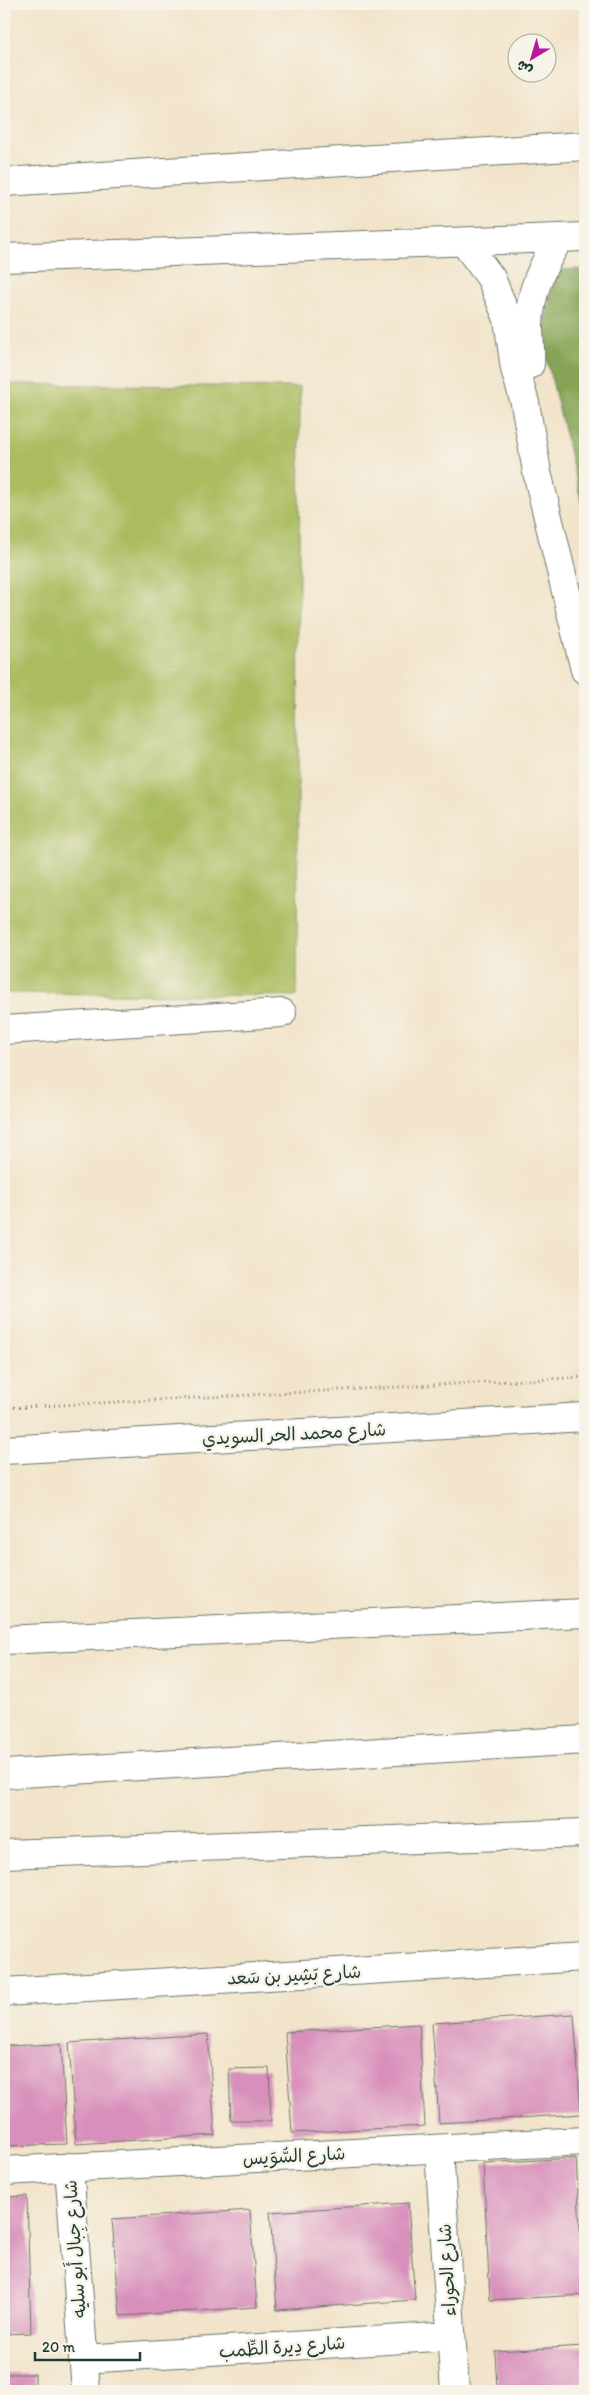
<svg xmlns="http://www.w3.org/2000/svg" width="589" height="2395" viewBox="0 0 589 2395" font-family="Itim,'Playpen Sans Arabic',sans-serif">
<rect width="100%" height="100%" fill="#f7f3e8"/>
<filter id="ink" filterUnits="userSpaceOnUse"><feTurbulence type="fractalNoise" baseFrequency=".02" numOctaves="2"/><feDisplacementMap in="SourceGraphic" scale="10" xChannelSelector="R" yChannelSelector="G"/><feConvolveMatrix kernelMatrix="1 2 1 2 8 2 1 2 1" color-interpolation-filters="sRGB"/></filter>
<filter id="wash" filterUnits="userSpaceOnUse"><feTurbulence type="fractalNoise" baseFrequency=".0096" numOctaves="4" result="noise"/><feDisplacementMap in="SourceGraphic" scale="20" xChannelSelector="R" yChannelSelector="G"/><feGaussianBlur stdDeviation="1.12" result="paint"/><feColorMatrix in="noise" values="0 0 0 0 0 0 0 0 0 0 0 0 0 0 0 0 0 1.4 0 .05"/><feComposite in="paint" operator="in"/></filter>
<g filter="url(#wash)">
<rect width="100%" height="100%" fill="#f2e4ca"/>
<path fill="#aabc5f" stroke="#647c4a" d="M4,384L300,387L297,996L4,993Z"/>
<path fill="#87a456" stroke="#537045" d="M585,269V516L542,340L555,270Z"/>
<g id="blocks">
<g fill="#d88fbb">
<path d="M574,2014L581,2114L439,2123L432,2023Z"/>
<path d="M419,2024L425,2126L292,2133L285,2032Z"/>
<path d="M208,2034L215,2135L76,2144L69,2043Z"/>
<path d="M61,2044L67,2144L4,2146V2046Z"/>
<path d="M269,2068L271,2121H231L229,2069Z"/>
<path d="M576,2158L584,2295L490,2300L483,2163Z"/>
<path d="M27,2196L31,2333L4,2334V2197Z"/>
<path d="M408,2203L415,2300L277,2310L270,2212Z"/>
<path d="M250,2210L257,2307L120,2316L112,2219Z"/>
<path d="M585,2346V2391H497L495,2351Z"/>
<rect x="4" y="2374" width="31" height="17"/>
</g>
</g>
</g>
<g filter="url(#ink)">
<use href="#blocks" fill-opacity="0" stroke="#697768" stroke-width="1"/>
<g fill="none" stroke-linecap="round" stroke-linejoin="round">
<defs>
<g id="minor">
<path d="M4,182L585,146"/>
<path d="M464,242L491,278L508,319L515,369L525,403L537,472L585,670"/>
<path d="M4,258L585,237"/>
<path d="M530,364C531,351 529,338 529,325C530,292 542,265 560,238"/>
<path d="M4,1030L282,1013"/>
<path d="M4,1450L585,1417"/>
<path d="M4,1640L585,1613"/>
<path d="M4,1774L585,1740"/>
<path d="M4,1854L585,1833"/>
<path d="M4,1992L585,1957"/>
<path d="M439,2149L455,2391"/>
<path d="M69,2167L86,2391"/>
<path d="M4,2171L585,2141"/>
<path d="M83,2359L451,2336"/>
</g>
</defs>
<use href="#minor" stroke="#697768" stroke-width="30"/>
<path stroke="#697768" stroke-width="3" stroke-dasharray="1 4" stroke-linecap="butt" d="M4,1408L585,1377"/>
<use href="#minor" stroke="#fff" stroke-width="28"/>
</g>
</g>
<g text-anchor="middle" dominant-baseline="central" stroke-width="5" stroke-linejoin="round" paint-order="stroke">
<g font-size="18" fill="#1f3d34" stroke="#f7f3e8">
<text transform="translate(294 1434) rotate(-3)">شارع محمد الحر السويدي</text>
<text transform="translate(294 1975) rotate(-3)">شارع بَشِير بن سَعد</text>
<text transform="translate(294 2156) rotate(-3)">شارع السُّوَيس</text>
<text transform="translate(75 2249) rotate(-94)">شارع جِبال أَبو سليه</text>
<text transform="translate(447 2270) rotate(-93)">شارع الحوراء</text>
<text transform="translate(282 2347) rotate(-4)">شارع دِيرة الطِّمب</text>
</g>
</g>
<rect width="589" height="2395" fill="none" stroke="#f7f3e8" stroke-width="20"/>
<g transform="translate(532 58) rotate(218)"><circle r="24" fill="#f7f3e8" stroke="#a1aaa0"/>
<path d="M0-4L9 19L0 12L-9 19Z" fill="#b5179e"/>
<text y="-8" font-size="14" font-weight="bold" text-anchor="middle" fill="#1f3d34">ش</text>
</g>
<path d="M35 2352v8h105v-8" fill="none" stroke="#1f3d34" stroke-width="2.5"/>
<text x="42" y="2352" font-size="15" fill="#1f3d34" stroke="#f7f3e8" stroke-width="4" paint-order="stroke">20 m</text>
</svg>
